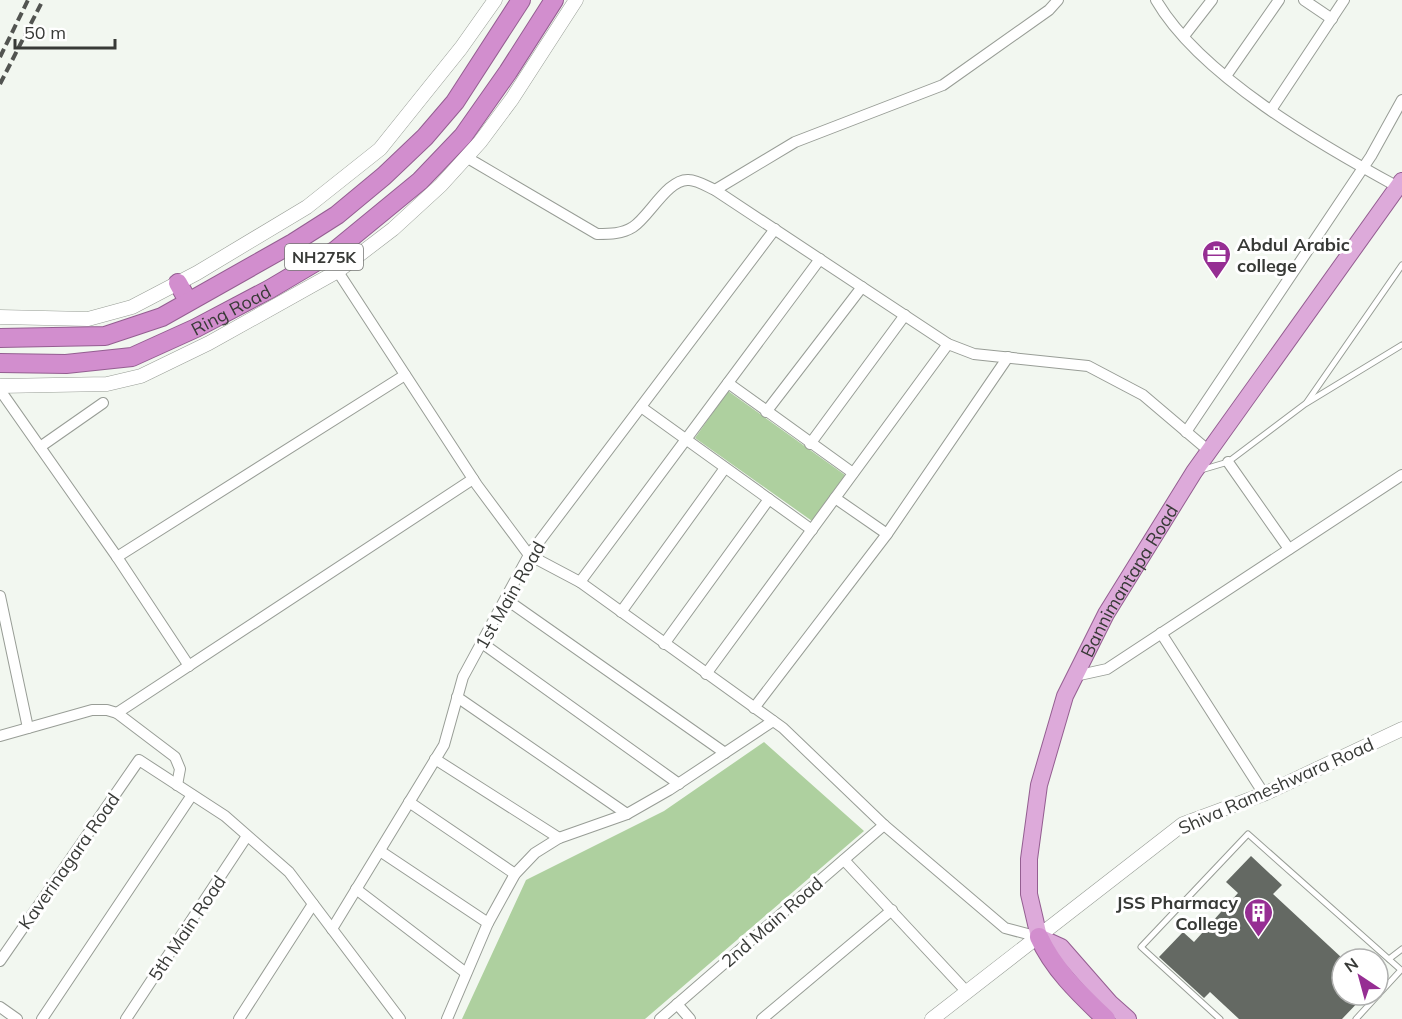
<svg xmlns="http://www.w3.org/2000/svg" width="1402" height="1019" viewBox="0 0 1402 1019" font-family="Mulish,sans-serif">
<rect width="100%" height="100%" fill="#f2f7f0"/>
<g fill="#aed09f">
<path d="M728,391L845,475L812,521L695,438Z"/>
<path d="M764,742L864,831L645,1019H462L526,880L664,811Z"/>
</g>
<path fill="#646963" d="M1251,856L1282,885L1273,894L1342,958V995H1365L1342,1019H1239L1210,992L1204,998L1159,957L1183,932L1194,942L1238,893L1226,882Z"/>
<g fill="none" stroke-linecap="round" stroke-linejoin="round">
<defs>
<g id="service">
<path d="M1307,402L1402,265"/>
<path d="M1201,470L1228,462L1305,404L1402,345"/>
<path d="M1389,959L1402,949"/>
<path d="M1220,1019L1141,947L1248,834L1401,970L1378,995"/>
<path d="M1356,1019L1378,995"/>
</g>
<g id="minor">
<path d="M1156,0C1200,76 1321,145 1398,187"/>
<path d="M1304,0L1332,19"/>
<path d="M1184,36L1212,0"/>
<path d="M1226,76L1279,0"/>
<path d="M1271,110L1344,0"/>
<path d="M466,157L597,234C610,234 622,234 633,227C649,217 668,178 689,180C697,180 708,187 715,190L948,344L974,354L1088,366L1143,395L1209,451"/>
<path d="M715,190L795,142L943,85L1049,10L1058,0"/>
<path d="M327,255L477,485L529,555L580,582L783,728L884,825L1005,928L1039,937"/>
<path d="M728,383L853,473"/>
<path d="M0,390L117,557L189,666"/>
<path d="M641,407L812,530"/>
<path d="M766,412L862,287"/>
<path d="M1186,432L1371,156L1402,100"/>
<path d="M810,444L905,315"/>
<path d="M40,447L103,403"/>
<path d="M1228,462L1289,549"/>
<path d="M835,498L887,534"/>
<path d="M117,557L405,375"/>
<path d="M580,582L820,259"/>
<path d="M0,596L28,728"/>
<path d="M507,600L725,753"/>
<path d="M621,612L725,468"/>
<path d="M1161,633L1264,794"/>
<path d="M482,643L679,784"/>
<path d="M664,644L769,499"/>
<path d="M706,674L948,344"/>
<path d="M1075,676L1107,669L1402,475"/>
<path d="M457,697L627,814"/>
<path d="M754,708L887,534L1008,357"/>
<path d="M117,713L473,479"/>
<path d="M0,736L92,710H107L117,713L175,757L180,769L177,785"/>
<path d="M435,759L559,838"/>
<path d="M409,802L515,874"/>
<path d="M380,851L488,923"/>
<path d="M844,860L966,991"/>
<path d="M356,889L466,973"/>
<path d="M332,929L444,745L463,677L529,555L775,229"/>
<path d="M0,961L139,760L225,816L289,872L400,1019"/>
<path d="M677,1004L690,1019"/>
<path d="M0,1007L17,1019"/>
<path d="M42,1019L192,795"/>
<path d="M126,1019L247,836"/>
<path d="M239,1019L313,904"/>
<path d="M447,1019L488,923L515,874L535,853L559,838L627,814L669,790L773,721"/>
<path d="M660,1019L884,825"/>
<path d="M762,1019L892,910"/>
</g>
<g id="tertiary">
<path d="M0,317L88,319L132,307L197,273L307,207L380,149L461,48L495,0"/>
<path d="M0,386L107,384L141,376L209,343L338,271L393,229L441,185L480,142L512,99L576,0"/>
<path d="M932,1019L1183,824L1264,794L1402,729"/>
</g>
<g id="primary">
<path id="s1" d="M1128,1019L1110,1003L1061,947L1039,937L1029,894V859L1039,785L1065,696L1106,614L1194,472L1402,181"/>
</g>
<g id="trunk">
<path d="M178,283L188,301"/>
<path d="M0,338L105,336L162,317L293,243L337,215L384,176L425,137L455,102L521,0"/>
<path id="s2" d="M0,363L66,364L132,357L196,328L270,289L336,250L420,181L463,136L508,72L554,0"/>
<path d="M1039,937C1054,970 1080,994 1106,1019"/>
</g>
</defs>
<use href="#service" stroke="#989d96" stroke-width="7"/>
<use href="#minor" stroke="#989d96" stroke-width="12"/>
<use href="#tertiary" stroke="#989d96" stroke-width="15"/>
<use href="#primary" stroke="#945e91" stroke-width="18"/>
<use href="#trunk" stroke="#945e91" stroke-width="20"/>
<use href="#service" stroke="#fff" stroke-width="5"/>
<use href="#minor" stroke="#fff" stroke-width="10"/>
<use href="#tertiary" stroke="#fff" stroke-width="14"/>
<use href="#primary" stroke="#ddaada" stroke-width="16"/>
<use href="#trunk" stroke="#d28ece" stroke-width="18"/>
<g stroke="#525451" stroke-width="4" stroke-dasharray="9 4.5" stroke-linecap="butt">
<path d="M0,57L28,0"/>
<path d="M0,84L43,0"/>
</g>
</g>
<defs>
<symbol id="office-pin" viewBox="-11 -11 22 30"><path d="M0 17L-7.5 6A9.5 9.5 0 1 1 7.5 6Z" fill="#962e93" stroke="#fff"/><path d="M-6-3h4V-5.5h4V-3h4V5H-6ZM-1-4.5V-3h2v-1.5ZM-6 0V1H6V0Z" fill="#fff"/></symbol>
<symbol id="building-pin" viewBox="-11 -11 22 30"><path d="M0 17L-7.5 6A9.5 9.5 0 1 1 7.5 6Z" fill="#962e93" stroke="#fff"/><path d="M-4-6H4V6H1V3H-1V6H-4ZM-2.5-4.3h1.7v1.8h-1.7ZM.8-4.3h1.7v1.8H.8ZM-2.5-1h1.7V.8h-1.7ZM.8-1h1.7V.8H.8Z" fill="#fff"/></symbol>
</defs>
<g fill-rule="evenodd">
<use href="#office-pin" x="1200" y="238" width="33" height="45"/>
<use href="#building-pin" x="1242" y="896" width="33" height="45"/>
</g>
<g text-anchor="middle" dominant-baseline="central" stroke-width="6" stroke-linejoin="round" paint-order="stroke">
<rect fill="#fff" stroke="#747573" stroke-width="1.5" x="285" y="244" width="78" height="26" rx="4.5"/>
<g font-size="16" font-weight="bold" fill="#383a37">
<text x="324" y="257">NH275K</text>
</g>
<g font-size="18" font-weight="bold" fill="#383a37" stroke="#fff" text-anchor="start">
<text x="1237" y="244">Abdul Arabic<tspan x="1237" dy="21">college</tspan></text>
<text x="1238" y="902" text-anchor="end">JSS Pharmacy<tspan x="1238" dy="21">College</tspan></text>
</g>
<g font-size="18" fill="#383a37" stroke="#fff">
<text stroke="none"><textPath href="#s2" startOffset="242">Ring Road</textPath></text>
<text stroke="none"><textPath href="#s1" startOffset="501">Bannimantapa Road</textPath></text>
<text transform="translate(510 595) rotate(-60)">1st Main Road</text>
<text transform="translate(1276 786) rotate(-24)">Shiva Rameshwara Road</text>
<text transform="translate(69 861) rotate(-55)">Kaverinagara Road</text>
<text transform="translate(772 922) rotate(-41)">2nd Main Road</text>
<text transform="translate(187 928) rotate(-56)">5th Main Road</text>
</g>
</g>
<g transform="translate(1360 977) rotate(324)"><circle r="28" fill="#ffffff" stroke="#afb0af" stroke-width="1.5"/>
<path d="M0-4.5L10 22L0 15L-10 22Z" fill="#962e93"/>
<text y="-9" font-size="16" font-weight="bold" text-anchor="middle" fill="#383a37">N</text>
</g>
<path d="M15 39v9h100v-9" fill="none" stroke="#383a37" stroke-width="3"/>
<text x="24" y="39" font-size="18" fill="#383a37" stroke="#ffffff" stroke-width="4.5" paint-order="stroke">50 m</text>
</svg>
